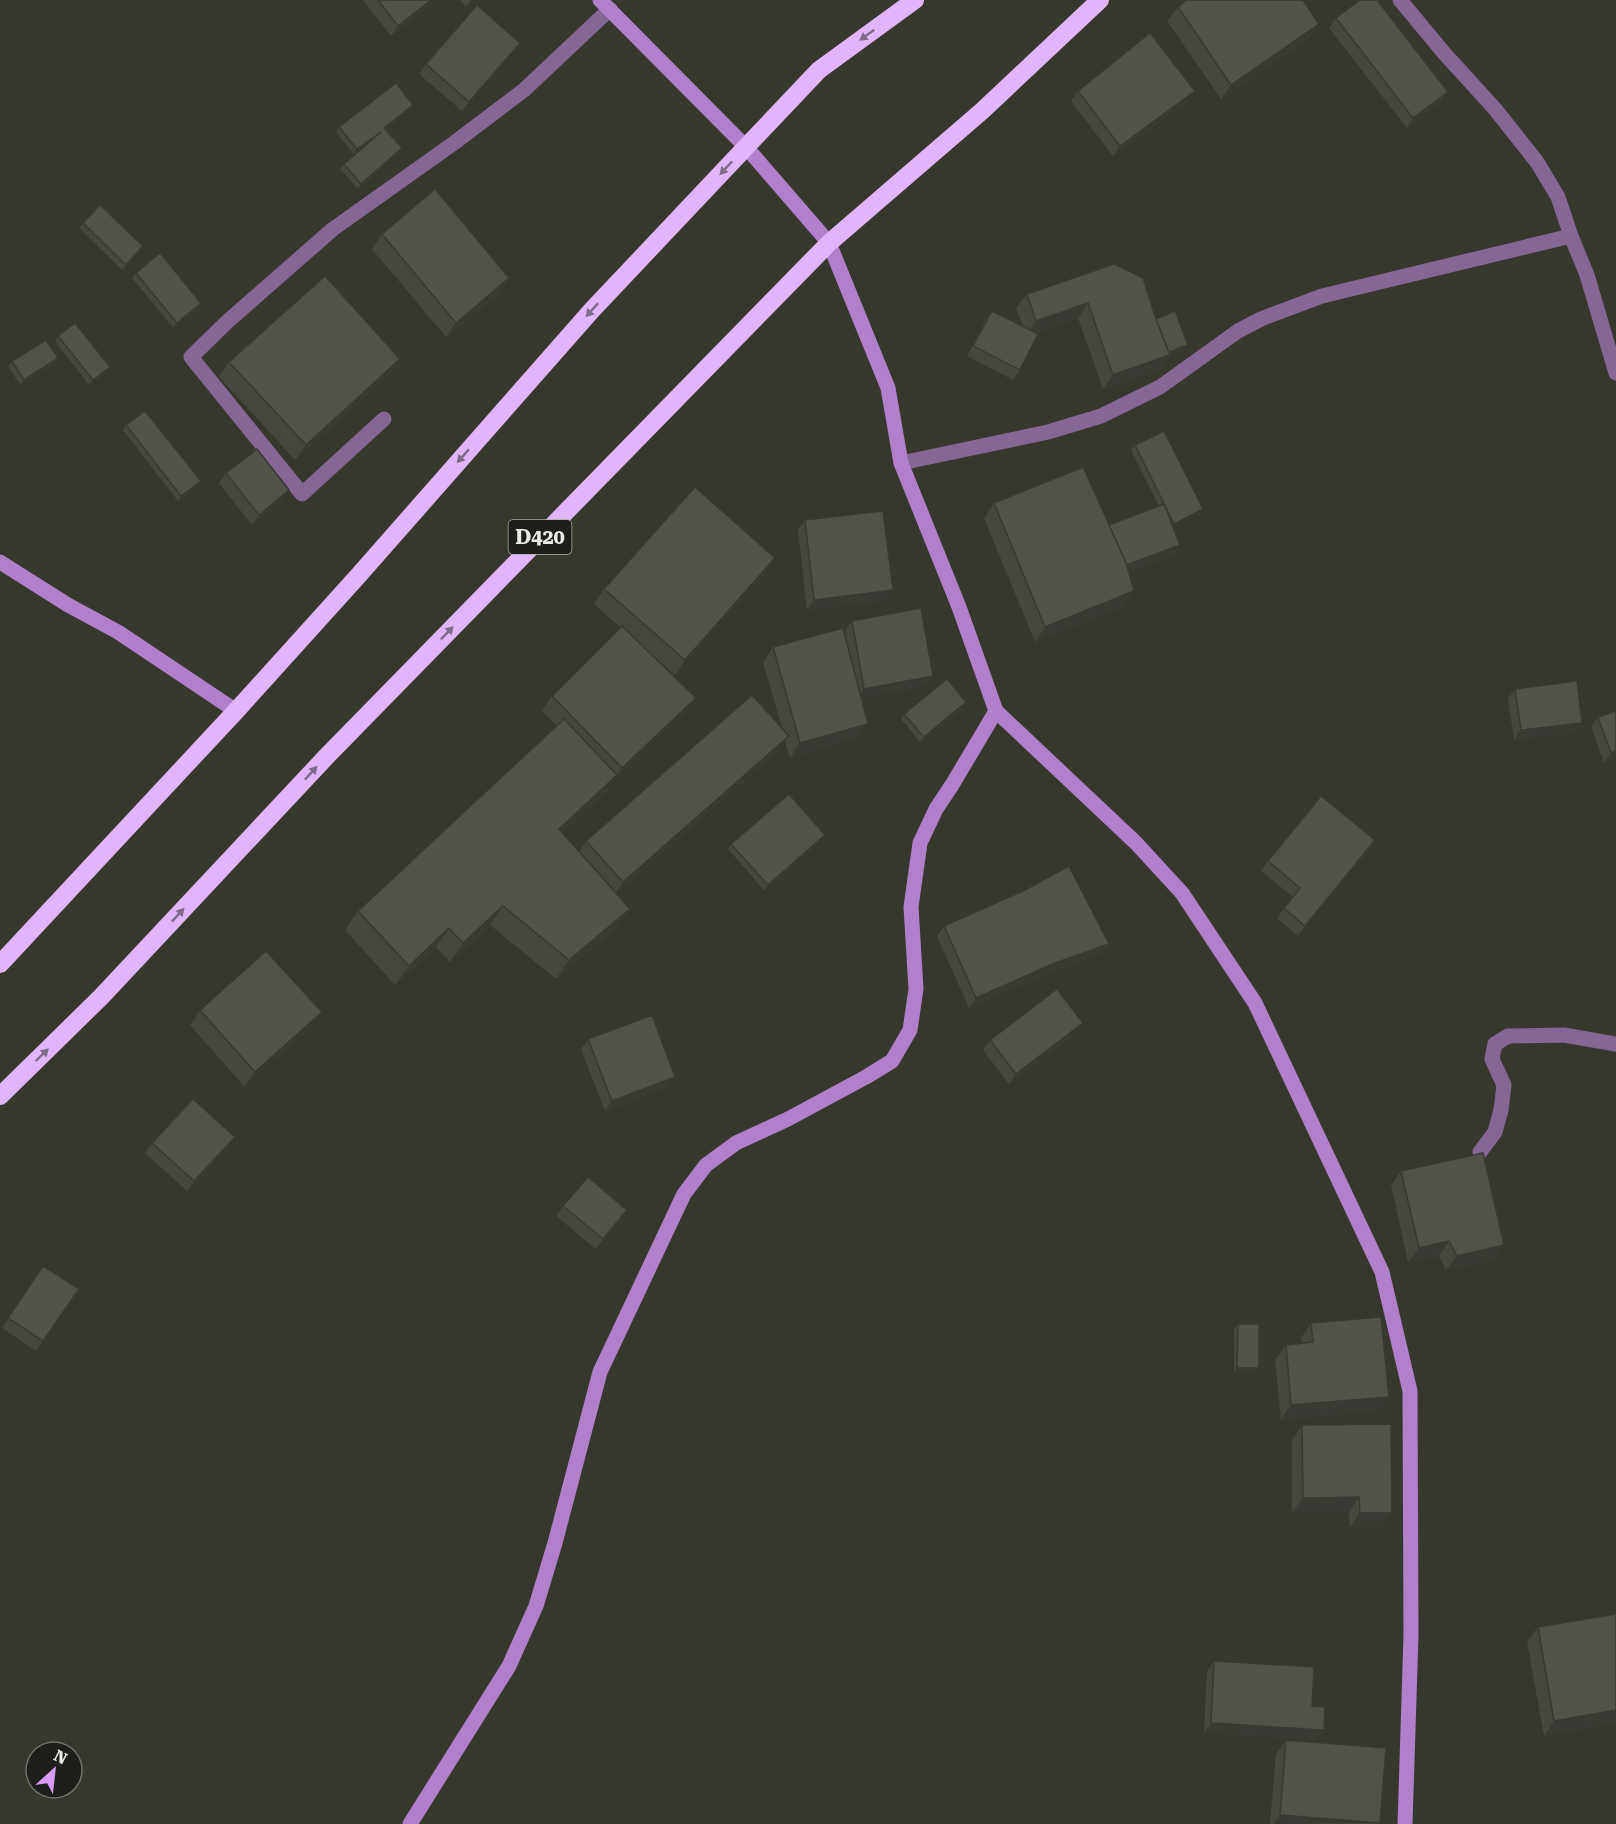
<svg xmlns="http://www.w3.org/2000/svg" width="1616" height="1824" viewBox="0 0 1616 1824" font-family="'Roboto Serif',serif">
<rect width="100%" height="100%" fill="#36382e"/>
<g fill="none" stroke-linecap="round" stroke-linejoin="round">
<g stroke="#866695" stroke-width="15">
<path d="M384,419L302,494L191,357L228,321L333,229L454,143L524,90L610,9"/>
<path d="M1480,1152L1495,1132L1501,1110L1504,1085L1492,1059L1495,1044L1508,1036L1564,1035L1616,1044"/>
</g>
<g stroke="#866695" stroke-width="15">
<path d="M1400,0L1444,53L1495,109L1537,162L1558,197L1571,236L1587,275L1616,373"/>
<path d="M901,463L1048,432L1101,416L1160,387L1238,331L1261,319L1322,296L1571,236"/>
</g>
<g stroke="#b27fca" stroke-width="15">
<path d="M600,0L746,147L829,243L888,388L901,463L959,607L996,711L1136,843L1182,893L1255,1003L1382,1272L1410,1391L1411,1635L1405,1824"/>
<path d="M0,562L68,605L118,632L236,711"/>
<path d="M410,1824L509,1666L536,1606L555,1543L600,1372L684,1194L706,1165L736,1143L788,1119L866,1077L892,1061L910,1030L916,989L911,907L920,843L936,809L952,785L996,711"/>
</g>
<g stroke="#e2b4f9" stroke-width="18">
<path d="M0,964L236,711L358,576L592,310L746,147L819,70L915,0"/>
<path d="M0,1096L101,997L325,758L829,243L982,111L1100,0"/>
</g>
</g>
<g fill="#46473f">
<path d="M363,0H437L391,36Z"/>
<path d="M460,0H475L466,7Z"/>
<path d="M1178,7L1309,39L1221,99L1167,21Z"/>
<path d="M1336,18L1441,102L1407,128L1329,28Z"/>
<path d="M520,43L513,53L462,111L419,74L426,64Z"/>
<path d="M1078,91L1188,101L1113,156L1071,101Z"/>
<path d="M413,105L410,110L385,129L402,148L399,153L358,189L340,169L344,164L365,146L354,154L336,132L339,127Z"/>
<path d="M83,223L140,251L122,270L79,228Z"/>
<path d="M382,234L499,293L446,337L372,249Z"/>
<path d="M136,273L201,303L198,308L173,328L132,278Z"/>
<path d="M1143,278L1156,319L1184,350L1170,355L1160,370L1103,389L1078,318L1035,333L1020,370L1013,380L967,356L985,321L992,311L1023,326L1016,308L1027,294Z"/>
<path d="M58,336L107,372L89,385L55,341Z"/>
<path d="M12,361L55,363L20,385L8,366Z"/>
<path d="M229,362L390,374L295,460L219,377Z"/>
<path d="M126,425L201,481L197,486L178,501L123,430Z"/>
<path d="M1135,445L1200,514L1173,527L1180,545L1173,555L1129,572L1124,606L1035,642L984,518L994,503L1109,525L1159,506L1131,450Z"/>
<path d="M226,473L289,490L282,500L252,525L219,483Z"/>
<path d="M805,520L893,590L886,600L807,610L798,530Z"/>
<path d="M765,573L675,675L651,654L685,712L612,782L604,794L562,833L579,852L586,841L782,728L763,662L773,647L848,649L845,631L852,621L926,686L861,698L857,738L790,758L785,741L778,751L616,894V928L556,979L490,925L450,962L436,947L395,985L345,930L358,911L557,726L542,711L552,696L621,628L594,604L604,589Z"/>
<path d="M1515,689L1575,733L1514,740L1508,699Z"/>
<path d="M963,708L920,742L901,719L904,714Z"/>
<path d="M1598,717L1616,758L1604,763L1591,727Z"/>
<path d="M822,840L764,890L728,849L731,844Z"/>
<path d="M1375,840L1369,850L1298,936L1277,918L1293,897L1261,871L1268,861Z"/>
<path d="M944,926L1102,954L1048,973L969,1008L937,936Z"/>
<path d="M200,1010L322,1012L311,1027L244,1086L190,1025Z"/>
<path d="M1076,1033L1009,1084L983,1050L990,1040Z"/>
<path d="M588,1039L668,1087L605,1111L581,1049Z"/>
<path d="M152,1143L228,1147L187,1191L145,1153Z"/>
<path d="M1401,1171L1493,1260L1446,1270L1439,1256L1408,1262L1391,1185Z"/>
<path d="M563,1206L620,1220L596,1249L556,1216Z"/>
<path d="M43,1266L79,1289L36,1351L2,1328Z"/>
<path d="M1311,1323L1379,1411L1281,1420L1275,1360L1286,1345L1302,1343L1301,1338Z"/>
<path d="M1238,1324L1259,1368L1256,1373H1234V1329Z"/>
<path d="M1302,1425L1382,1527H1350L1349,1512H1292V1440Z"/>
<path d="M1616,1614V1723L1544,1736L1527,1642L1538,1627Z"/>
<path d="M1214,1661L1312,1706L1324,1730L1317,1740L1204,1733L1207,1671Z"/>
<path d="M1286,1740L1380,1823V1824H1270L1276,1754Z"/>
</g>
<g fill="#393a33">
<path d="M431,0H437L391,36L398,26Z"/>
<path d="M471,0H475L466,7Z"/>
<path d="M1319,24L1309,39L1221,99L1231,85Z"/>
<path d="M520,43L513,53L462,111L469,102Z"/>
<path d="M1195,91L1188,101L1113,156L1120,146Z"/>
<path d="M1448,92L1441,102L1407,128L1413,118Z"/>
<path d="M413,105L410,110L380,133L384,128Z"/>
<path d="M381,132L377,137L354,154L357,149Z"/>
<path d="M402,148L399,153L358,189L361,184Z"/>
<path d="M143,246L140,251L122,270L126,265Z"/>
<path d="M509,278L499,293L446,337L456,323Z"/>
<path d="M201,303L198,308L173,328L177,323Z"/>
<path d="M1088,303L1078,318L1026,336L1036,321Z"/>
<path d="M1188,345L1184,350L1170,355L1160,370L1103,389L1113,375Z"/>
<path d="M58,358L55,363L20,385L24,380Z"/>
<path d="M400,359L390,374L295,460L306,445Z"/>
<path d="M110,367L107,372L89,385L93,380Z"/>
<path d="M201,481L197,486L178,501L181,496Z"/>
<path d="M289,490L282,500L252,525L259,515Z"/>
<path d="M1203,509L1200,514L1171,529L1174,524Z"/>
<path d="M1180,545L1173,555L1116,577L1123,567Z"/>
<path d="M775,558L765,573L675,675L685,660Z"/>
<path d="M893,590L886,600L807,610L814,600Z"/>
<path d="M1134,591L1124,606L1035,642L1045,627Z"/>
<path d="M933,676L926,686L857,699L864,689Z"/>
<path d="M696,698L685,712L612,782L622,768Z"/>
<path d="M966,702L963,708L920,742L924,737Z"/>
<path d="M1582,723L1575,733L1514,740L1521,730Z"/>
<path d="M868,724L857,738L790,758L800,743Z"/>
<path d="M789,736L778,751L613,897L623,882Z"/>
<path d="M1616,751V758L1604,763L1611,753Z"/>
<path d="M617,775L604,794L546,848L559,829Z"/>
<path d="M825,835L822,840L764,890L768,885Z"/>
<path d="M1375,840L1369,850L1298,936L1305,926Z"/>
<path d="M503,906L490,925L450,962L463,943Z"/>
<path d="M630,909L616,928L556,979L569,960Z"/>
<path d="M449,928L436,947L395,985L409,966Z"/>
<path d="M1109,944L1102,954L1048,973L969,1008L976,998L1055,963Z"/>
<path d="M322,1012L311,1027L244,1086L255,1072Z"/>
<path d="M1083,1023L1076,1033L1009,1084L1016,1074Z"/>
<path d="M675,1077L668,1087L605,1111L612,1101Z"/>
<path d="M235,1137L228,1147L187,1191L194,1181Z"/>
<path d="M627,1210L620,1220L596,1249L603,1239Z"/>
<path d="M1449,1241L1439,1256L1408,1262L1419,1248Z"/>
<path d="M1504,1245L1493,1260L1446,1270L1457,1256Z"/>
<path d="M1237,1368H1259L1256,1373H1234Z"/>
<path d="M1389,1397L1379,1411L1281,1420L1291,1405Z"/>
<path d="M1359,1497L1349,1512H1292L1303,1498Z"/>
<path d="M1360,1513H1392L1382,1527H1350Z"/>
<path d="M1616,1710V1723L1544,1736L1554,1721Z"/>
<path d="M1211,1723L1324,1730L1317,1740L1204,1733Z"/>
<path d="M1280,1815L1380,1823L1274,1824Z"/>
</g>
<g fill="#515349" stroke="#393a33" stroke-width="1.5">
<path d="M378,0H431L398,26Z"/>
<path d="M1187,0H1303L1319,24L1231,85L1178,7Z"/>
<path d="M1360,0H1377L1448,92L1413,118L1336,18Z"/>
<path d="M477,5L520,43L469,102L426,64Z"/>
<path d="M1150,33L1195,91L1120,146L1078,91Z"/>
<path d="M396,83L413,105L384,128L402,148L361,184L344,164L381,132L357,149L339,127Z"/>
<path d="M435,189L509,278L456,323L382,234Z"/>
<path d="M100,205L143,246L126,265L83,223Z"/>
<path d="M160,253L201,303L177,323L136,273Z"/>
<path d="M1114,264L1143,278L1154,313L1170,355L1113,375L1088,303L1036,321L1027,294Z"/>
<path d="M325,276L400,359L306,445L229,362Z"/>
<path d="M992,311L1038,334L1020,370L973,346Z"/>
<path d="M1175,311L1188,345L1169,352L1156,319Z"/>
<path d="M75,323L110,367L93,380L58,336Z"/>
<path d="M46,340L58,358L24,380L12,361Z"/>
<path d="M145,411L201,481L181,496L126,425Z"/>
<path d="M1164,431L1203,509L1174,524L1135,445Z"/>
<path d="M257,449L289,490L259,515L226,473Z"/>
<path d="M1083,467L1126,562L1134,591L1045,627L994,503Z"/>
<path d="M695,487L775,558L685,660L604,589Z"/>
<path d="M1164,504L1180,545L1127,565L1109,525Z"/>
<path d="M883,511L893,590L814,600L805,520Z"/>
<path d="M921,608L933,676L864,689L852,621Z"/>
<path d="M622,626L696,698L622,768L552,696Z"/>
<path d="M843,628L868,724L800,743L773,647Z"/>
<path d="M947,679L966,702L924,737L904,714Z"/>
<path d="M1577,681L1582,723L1521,730L1515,689Z"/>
<path d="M752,695L789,736L623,882L586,841Z"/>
<path d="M1616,711V751L1611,753L1598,717Z"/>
<path d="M564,719L617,775L559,829L630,909L569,960L503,906L463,943L449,928L409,966L358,911Z"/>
<path d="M789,794L825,835L768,885L731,844Z"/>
<path d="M1321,796L1375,840L1305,926L1284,908L1300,888L1268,861Z"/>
<path d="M1069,866L1109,944L1055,963L976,998L944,926L1023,891Z"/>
<path d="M266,951L322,1012L255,1072L200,1010Z"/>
<path d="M1057,989L1083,1023L1016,1074L990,1040Z"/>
<path d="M652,1015L675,1077L612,1101L588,1039Z"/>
<path d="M193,1099L235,1137L194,1181L152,1143Z"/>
<path d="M1483,1153L1504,1245L1457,1256L1449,1241L1419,1248L1401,1171Z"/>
<path d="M588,1177L627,1210L603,1239L563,1206Z"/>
<path d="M43,1266L79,1289L43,1341L8,1318Z"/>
<path d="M1381,1317L1389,1397L1291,1405L1286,1345L1313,1342L1311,1323Z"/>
<path d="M1238,1324H1259V1368H1237Z"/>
<path d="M1391,1424L1392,1513H1360L1359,1497L1303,1498L1302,1425Z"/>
<path d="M1616,1614V1710L1554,1721L1538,1627Z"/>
<path d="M1214,1661L1314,1667L1312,1706L1325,1707L1324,1730L1211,1723Z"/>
<path d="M1286,1740L1386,1748L1380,1823L1280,1815Z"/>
</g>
<defs><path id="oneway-solid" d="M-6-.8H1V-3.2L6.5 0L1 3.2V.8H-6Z" transform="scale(1.5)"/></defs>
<g fill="#806a8a">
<use href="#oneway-solid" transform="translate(867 35) rotate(144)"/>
<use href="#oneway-solid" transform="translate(726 168) rotate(133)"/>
<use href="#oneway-solid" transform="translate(592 310) rotate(132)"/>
<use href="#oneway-solid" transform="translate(463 456) rotate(131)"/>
<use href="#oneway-solid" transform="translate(447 633) rotate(-46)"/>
<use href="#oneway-solid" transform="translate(311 773) rotate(-47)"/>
<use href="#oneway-solid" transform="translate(178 915) rotate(-47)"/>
<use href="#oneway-solid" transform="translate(42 1055) rotate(-44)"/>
</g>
<g text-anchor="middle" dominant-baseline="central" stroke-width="4.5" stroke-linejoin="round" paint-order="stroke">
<rect fill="#1e1f1a" stroke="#adaea8" stroke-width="1.5" x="508.5" y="520" width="63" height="34" rx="4.5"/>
<g font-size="20" font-weight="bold" fill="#eaebe5">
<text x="540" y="537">D420</text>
</g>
</g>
<g transform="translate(54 1770) rotate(27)"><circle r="28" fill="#1e1f1a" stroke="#70716b" stroke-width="1.5"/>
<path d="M0-4.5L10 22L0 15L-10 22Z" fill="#d99af7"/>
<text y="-9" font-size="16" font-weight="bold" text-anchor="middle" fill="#eaebe5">N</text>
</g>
</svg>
